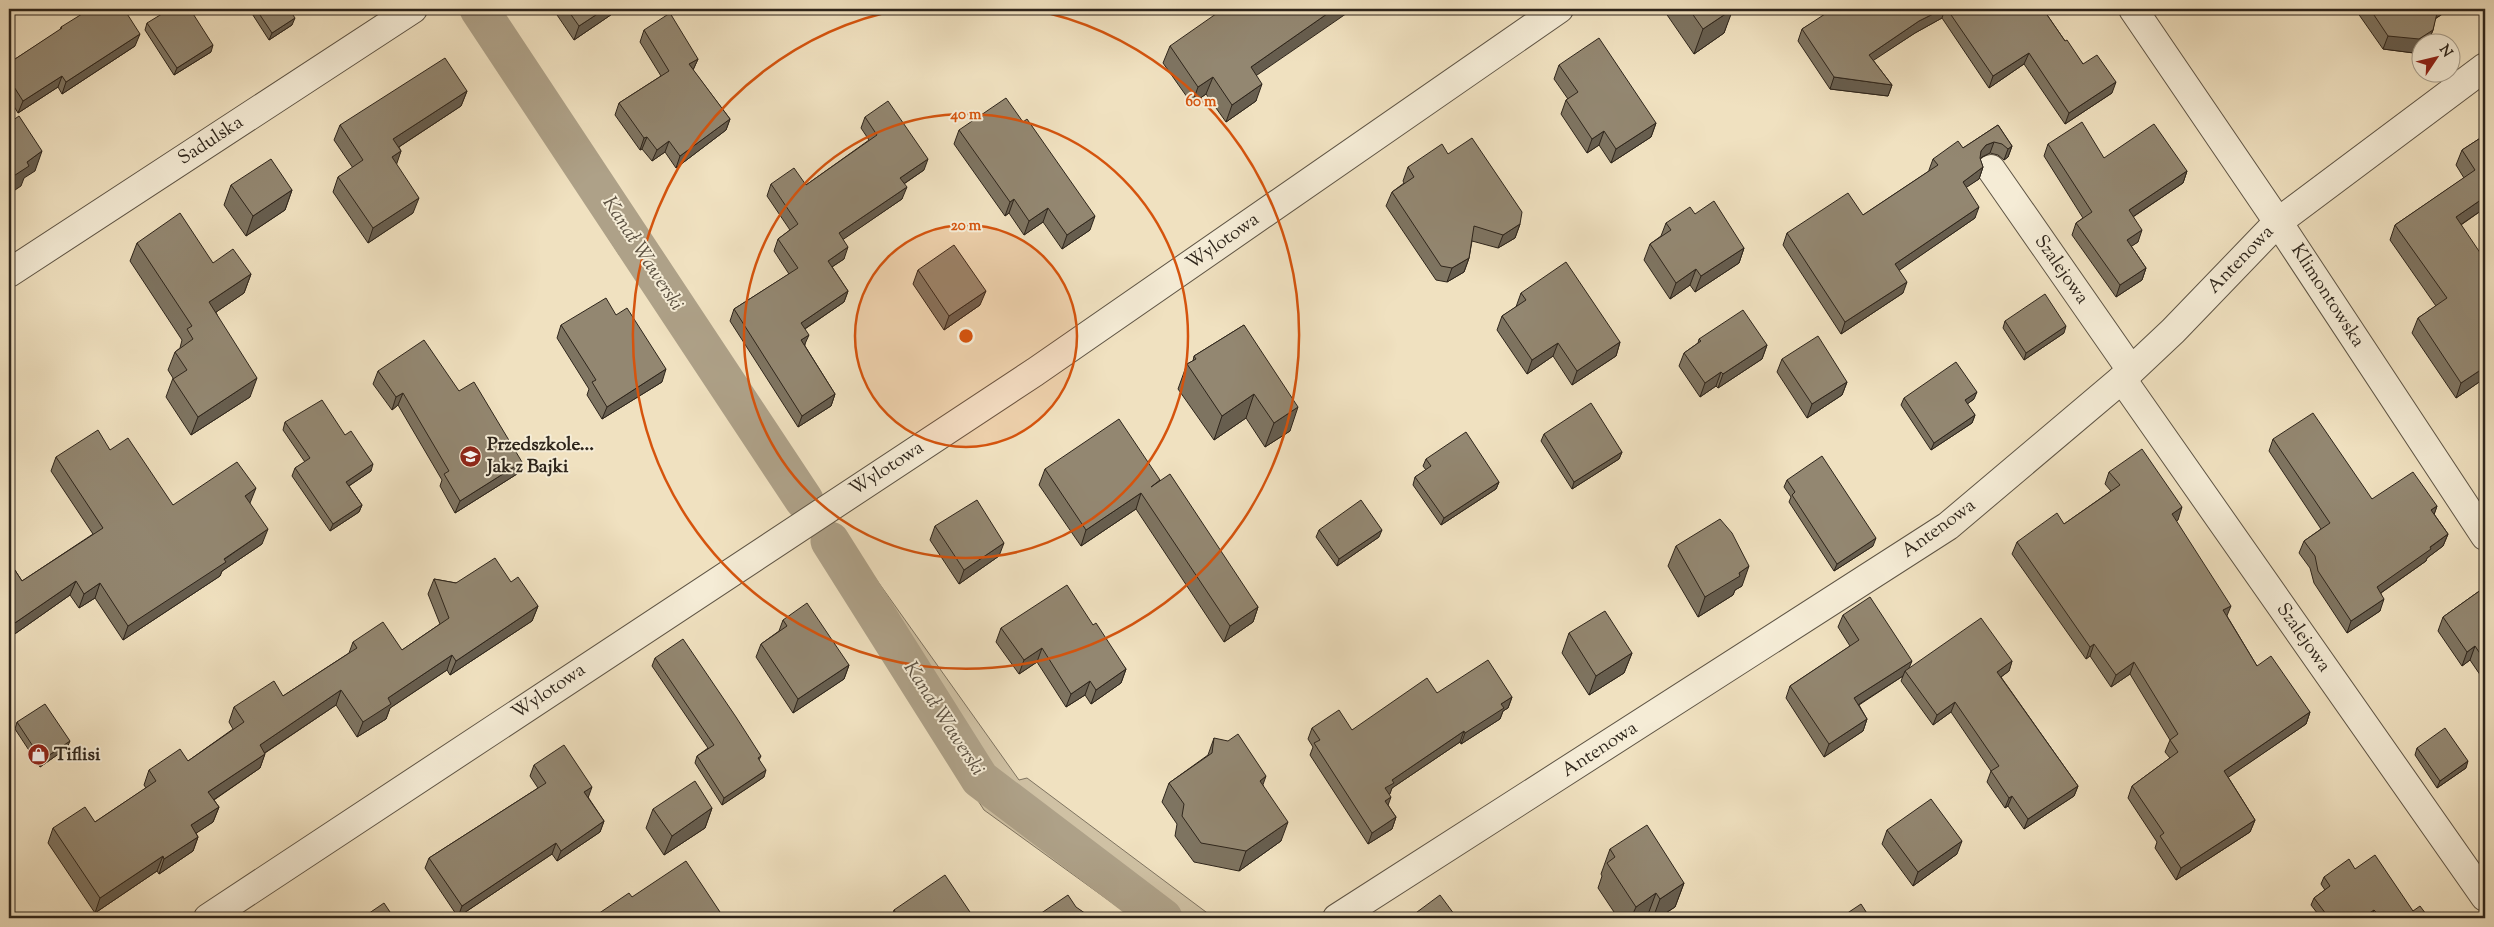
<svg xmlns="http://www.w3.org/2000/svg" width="2494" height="927" viewBox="0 0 2494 927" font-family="'Sorts Mill Goudy',serif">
<rect width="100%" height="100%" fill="#f0e1c0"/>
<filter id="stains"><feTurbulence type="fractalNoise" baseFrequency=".004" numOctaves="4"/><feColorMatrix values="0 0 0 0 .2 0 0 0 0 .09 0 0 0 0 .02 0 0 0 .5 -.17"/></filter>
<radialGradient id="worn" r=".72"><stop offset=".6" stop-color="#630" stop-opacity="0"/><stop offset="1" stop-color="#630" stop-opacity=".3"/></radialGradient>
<g fill="#cfc1a4" stroke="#7e7360">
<path d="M461,9H501L815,496L797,507L627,253L620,256Z"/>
<path d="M839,527L1019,780L1027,778L1214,918H1133L984,810L813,544Z"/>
</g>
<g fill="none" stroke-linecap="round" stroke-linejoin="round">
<g stroke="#aea188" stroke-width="39">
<path d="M479,9L804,500"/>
<path d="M830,541L980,779L1163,918"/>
</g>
<defs>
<g id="minor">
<path d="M2133,9L2278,222L2485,536"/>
<path d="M1991,169L2131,370"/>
<path d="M9,273L413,9"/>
<path d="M2122,379L2485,897"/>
<path d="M208,918L1035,372L1559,9"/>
<path d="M1337,918L1948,526L2122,379L2173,331L2278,222L2485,67"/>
</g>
</defs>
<use href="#minor" stroke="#5e5444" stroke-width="30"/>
<use href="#minor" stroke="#f5ecd6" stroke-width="28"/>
</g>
<g fill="#7e7461" stroke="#2e251b">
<path d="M249,9H289L292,25L269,40Z"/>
<path d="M553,9H619L618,10L574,40Z"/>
<path d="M1380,9H1392L1384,14Z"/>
<path d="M1663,9H1732L1724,33L1694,54Z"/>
<path d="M1824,9H2043L2065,41L2083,64L2112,93L2065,124L2024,64L1989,88L1942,18L1915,33L1873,60L1892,85L1888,96L1830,89L1798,41L1802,29L1822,17Z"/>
<path d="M2355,9H2450L2435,19L2433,30L2428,42H2422L2414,53L2383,49Z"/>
<path d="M147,23L211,52L174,75L145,30Z"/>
<path d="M61,27L135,46L62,94L58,87L18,113L9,98V63L60,30Z"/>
<path d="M644,30L698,59L693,70L730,119L726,130L676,168L665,152L652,161L642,149L640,150L615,115L619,103L661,76L640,42Z"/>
<path d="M1170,46L1256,75V101L1226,122L1206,94L1192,104L1163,63Z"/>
<path d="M1559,65L1656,123L1651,137L1611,163L1599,145L1587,153L1561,114L1566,100L1568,99L1554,79Z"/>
<path d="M467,91L461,106L399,147L401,151L396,163L413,213L368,243L333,192L338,177L353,168L334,140L340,125Z"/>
<path d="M865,117L924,170L904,184L902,199L843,239L844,259L832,267L848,291L844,302L805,329V346L835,394L831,406L798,427L730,321L734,309L789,274L774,251L778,239L790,230L767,196L771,184L806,185L869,140L861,128Z"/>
<path d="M1998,125L2012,146L2008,157L2004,160L1998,155L1990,153L1982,157L1980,159L1983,167L1979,179L1966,187L1975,218L1899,270L1903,293L1841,334L1783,245L1787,233L1863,215L1929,171V170L1933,159L1963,148Z"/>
<path d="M959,130L1090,230L1062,249L1043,222L1024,235L1009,213L1005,216L954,144Z"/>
<path d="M2485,135V208L2461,225L2485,378L2456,398L2412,333L2418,318L2436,306L2390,240L2395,225L2464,178L2456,165L2462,150Z"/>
<path d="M2048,144L2104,158L2187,171L2183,183L2133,217L2138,242L2131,246L2146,268L2142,280L2116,297L2072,235L2076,223L2083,218L2044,156Z"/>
<path d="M1448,154L1520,224L1515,238L1498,248L1472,241L1469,258L1464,272L1447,282L1436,280L1386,206L1392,192L1404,183L1403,181L1408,167Z"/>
<path d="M231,185L292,190L285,210L246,236L224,205Z"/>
<path d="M1695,214L1744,248L1739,263L1695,292L1690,285L1670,299L1644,260L1650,244L1661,236L1666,223Z"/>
<path d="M137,243L213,263L251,274L244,293L216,312L250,397L191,435L166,397L173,378L168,370L175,352L180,348L182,340L130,261Z"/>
<path d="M918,270L980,305L944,330L913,284Z"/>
<path d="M1521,293L1620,342L1616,356L1572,385L1553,356L1527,374L1497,330L1502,316L1516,307Z"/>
<path d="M2005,321L2064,333L2024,360L2003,328Z"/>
<path d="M561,325L662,382L602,419L587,395L589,389L557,338Z"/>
<path d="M1244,325L1290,431L1265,447L1246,418L1214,440L1178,389L1187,364L1193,361L1194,356Z"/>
<path d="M1699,339L1767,345L1762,359L1718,388L1716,386L1700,397L1679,366L1684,353L1698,343Z"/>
<path d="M1782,359L1847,382L1842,395L1807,418L1777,372Z"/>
<path d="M378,371L459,391L517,474L455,513L440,486L442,480L398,405L392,410L373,384Z"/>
<path d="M1904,398L1974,399L1967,404L1975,415L1972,423L1931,450L1901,405Z"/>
<path d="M285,422L345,435L371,471L349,486L362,505L359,512L330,531L292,476L295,468L305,462L283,430Z"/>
<path d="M1544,434L1622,452L1619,459L1572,489L1541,441Z"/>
<path d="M2273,439L2372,499L2437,506L2434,514L2448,534L2443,546L2427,558L2426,561L2381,593L2380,611L2347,633L2314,583L2310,568L2299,553L2304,541L2321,529L2269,451Z"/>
<path d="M110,450L173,505L250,503V504L262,544L222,571L220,576L123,640L95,598L79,608L70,595L9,638V561L22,581L93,534L51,471L56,457Z"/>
<path d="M1426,459L1499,482L1496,489L1441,525L1413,485L1415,477L1426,470L1423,466Z"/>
<path d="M1045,469L1160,480L1258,607L1253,622L1224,642L1136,509L1081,546L1039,485Z"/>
<path d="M2109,472L2178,520L2176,521L2227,616L2257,666L2310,712L2306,724L2228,777L2255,820L2250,832L2176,880L2155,848L2157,842L2128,798L2132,786L2170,758L2165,752L2170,740L2130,674L2111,687L2090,656L2086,659L2012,554L2017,542L2064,524L2111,491L2105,484Z"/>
<path d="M1787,480L1873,546L1834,571L1789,502L1791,497L1784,487Z"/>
<path d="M935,526L999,556L959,584L930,540Z"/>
<path d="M1319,530L1379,537L1337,566L1316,537Z"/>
<path d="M1676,546L1742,586L1735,590L1733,595L1698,617L1668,566Z"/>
<path d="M434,579L456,583L511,582L538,606L532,621L450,675L447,670L390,708L386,719L357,737L336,705L265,753L260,768L214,800L219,807L213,822L196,833L198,837L193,851L159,874L157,871L95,913L48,843L53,828L95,822L146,788L144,785L149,770L188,761L233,729L229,722L234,707L283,696L349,653L353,642L402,650L440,624L428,594Z"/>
<path d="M2485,587V682L2470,660L2462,666L2438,631L2443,617Z"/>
<path d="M1843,615L1909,668L2012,661L2009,671L2001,677L2078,786L2074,796L2024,829L2008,806L2005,808L1987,782L1991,771L1951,712L1933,725L1901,681L1903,676L1859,705L1867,719L1863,731L1824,757L1786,698L1790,686L1850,646L1838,627Z"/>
<path d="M783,620L849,665L844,679L793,713L756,657L761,644L779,631Z"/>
<path d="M1093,625L1126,669L1121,683L1091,704L1085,695L1066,707L1037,662L1019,674L996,642L1001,628Z"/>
<path d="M1569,633L1632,653L1624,673L1589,695L1562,653Z"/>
<path d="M655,658L761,756L759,760L764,777L722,805L695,763L697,756L708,748L652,666Z"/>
<path d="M1437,693L1512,697L1508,708L1503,711L1500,719L1461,744L1460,742L1392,788L1389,794L1388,805L1396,817L1392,829L1368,844L1310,755L1313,747L1308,739L1312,728L1352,730Z"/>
<path d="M17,722L67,748L40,767L15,729Z"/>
<path d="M1214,738L1263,785L1281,841L1239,871L1194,862L1175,836L1177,824L1162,802L1169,783L1208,755Z"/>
<path d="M2417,748L2466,768L2437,788L2415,755Z"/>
<path d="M2485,755V774L2481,767Z"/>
<path d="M534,765L588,797L604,821L600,832L557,861L552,854L458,917L425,868L429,858L538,788L530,776Z"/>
<path d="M712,808L705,828L664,855L646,828L653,809Z"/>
<path d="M1887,830L1957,854L1913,886L1882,844Z"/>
<path d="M1610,849L1684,883L1675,907L1658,918H1648L1647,917L1646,918H1618L1598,888L1602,876L1601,874Z"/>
<path d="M2355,869L2413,911L2429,918H2373L2372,917L2370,918H2321L2311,905L2314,898L2325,890L2321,884L2324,877Z"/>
<path d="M894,910L974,918H891Z"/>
</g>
<g fill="#675e4f" stroke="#2e251b">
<path d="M605,9H619L618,10L574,40L579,26Z"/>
<path d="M1334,9H1353L1244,84L1251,67Z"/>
<path d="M1386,9H1392L1384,14Z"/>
<path d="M1733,9L1724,33L1694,54L1703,29Z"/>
<path d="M1943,9H1945L1942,18L1915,33L1865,66L1869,55L1919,21Z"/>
<path d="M2437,9H2450L2433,20Z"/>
<path d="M295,18L292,25L269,40L272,33Z"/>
<path d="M2433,30L2428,42H2422V47L2414,53L2383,49L2388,36Z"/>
<path d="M140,34L135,46L62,94L66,82Z"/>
<path d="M213,45L211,52L174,75L177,68Z"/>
<path d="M2029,53L2024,64L1989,88L1993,76Z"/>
<path d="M698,59L693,70L689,64Z"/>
<path d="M62,76L58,87L18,113L23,101Z"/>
<path d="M1213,77L1206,94L1192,104L1198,87Z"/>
<path d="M1834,77L1892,85L1888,96L1830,89Z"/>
<path d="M2116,82L2112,93L2065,124L2069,113Z"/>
<path d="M1262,84L1256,101L1226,122L1232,105Z"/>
<path d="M467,91L461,106L388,154L393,139Z"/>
<path d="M730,119L726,130L676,168L680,156Z"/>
<path d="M1656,123L1651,137L1611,163L1616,149Z"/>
<path d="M1604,131L1599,145L1587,153L1592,139Z"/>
<path d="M647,137L642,149L640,150L644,138Z"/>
<path d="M669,141L665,152L652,161L657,150Z"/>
<path d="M1994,142L1990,153L1982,157L1977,163L1981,151L1986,145Z"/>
<path d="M2012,146L2008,157L2004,160L2008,149Z"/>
<path d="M42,151L35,171L24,178L21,186L9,194V179L27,162Z"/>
<path d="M401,151L396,166L392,157Z"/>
<path d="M928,159L924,170L896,189L900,178Z"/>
<path d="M1983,167L1979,179L1958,193L1963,182Z"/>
<path d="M2187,171L2183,183L2125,222L2129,210Z"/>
<path d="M907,187L902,199L835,245L839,233Z"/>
<path d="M292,190L285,210L246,236L253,216Z"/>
<path d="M2485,197V208L2450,232L2456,217Z"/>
<path d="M419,198L413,213L368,243L373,228Z"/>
<path d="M1014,199L1009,213L1005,216L1010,202Z"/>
<path d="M1979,207L1975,218L1891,276L1895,264Z"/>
<path d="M1048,208L1043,222L1024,235L1029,221Z"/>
<path d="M1095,216L1090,230L1062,249L1067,235Z"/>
<path d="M1520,224L1515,238L1498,248L1503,235Z"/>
<path d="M2142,230L2138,242L2123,252L2127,240Z"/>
<path d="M848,247L844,259L824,272L828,261Z"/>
<path d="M1744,248L1739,263L1695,292L1701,276Z"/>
<path d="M1469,258L1464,272L1447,282L1452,268Z"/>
<path d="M2146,268L2142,280L2116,297L2120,285Z"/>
<path d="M1696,269L1690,285L1670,299L1676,283Z"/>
<path d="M251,274L244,293L203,321L209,302Z"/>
<path d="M1907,282L1903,293L1841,334L1845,322Z"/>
<path d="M848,291L844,302L797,334L801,323Z"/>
<path d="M986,291L980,305L944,330L949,316Z"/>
<path d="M2066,326L2064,333L2024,360L2026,353Z"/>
<path d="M809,335L804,346L801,340Z"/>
<path d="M1620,342L1616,356L1572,385L1577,371Z"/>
<path d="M1558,343L1553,356L1527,374L1532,360Z"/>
<path d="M1767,345L1762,359L1718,388L1723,374Z"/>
<path d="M2485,367V378L2456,398L2461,383Z"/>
<path d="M666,369L662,382L602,419L607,407Z"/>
<path d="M1721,372L1716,386L1700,397L1705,383Z"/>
<path d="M257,378L250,397L191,435L198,417Z"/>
<path d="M1847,382L1842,395L1807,418L1812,404Z"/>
<path d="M1977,392L1974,399L1962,408L1965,400Z"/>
<path d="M403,393L398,405L392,410L396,397Z"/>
<path d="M835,394L831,406L798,427L802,416Z"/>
<path d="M1254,394L1246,418L1214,440L1222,416Z"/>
<path d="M1298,407L1290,431L1265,447L1274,423Z"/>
<path d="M1975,415L1972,423L1931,450L1934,443Z"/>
<path d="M1622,452L1619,459L1572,489L1574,482Z"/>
<path d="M522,462L517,474L455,513L460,501Z"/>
<path d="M373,464L371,471L344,489L346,482Z"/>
<path d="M1499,482L1496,489L1441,525L1444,518Z"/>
<path d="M256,488L250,503L239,511L245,496Z"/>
<path d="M1141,493L1136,509L1081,546L1086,530Z"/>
<path d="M362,505L359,512L330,531L333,524Z"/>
<path d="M2437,506L2433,518L2431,510Z"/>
<path d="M2182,507L2178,520L2168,526L2172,514Z"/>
<path d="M268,529L262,544L222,571L220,576L123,640L128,626Z"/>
<path d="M1382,530L1379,537L1337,566L1339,559Z"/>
<path d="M2448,534L2443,546L2427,558L2426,561L2372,599L2377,587Z"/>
<path d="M1876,538L1873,546L1834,571L1837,564Z"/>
<path d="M1004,543L999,556L959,584L964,570Z"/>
<path d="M1749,566L1742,586L1735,590L1733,595L1698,617L1705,597L1739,573Z"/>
<path d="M76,581L70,595L9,638V627Z"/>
<path d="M100,583L95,598L79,608L84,594Z"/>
<path d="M2384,599L2380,611L2347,633L2351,621Z"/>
<path d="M538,606L532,621L450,675L456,661Z"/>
<path d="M2231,606L2226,618L2223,610Z"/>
<path d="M1258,607L1253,622L1224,642L1230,626Z"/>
<path d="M2094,644L2090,656L2086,659L2090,647Z"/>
<path d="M2475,646L2470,660L2462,666L2467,652Z"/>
<path d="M1042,648L1037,662L1019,674L1024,660Z"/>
<path d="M1632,653L1624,673L1589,695L1596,676Z"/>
<path d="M452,655L447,670L390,708L386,719L357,737L363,722L388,698Z"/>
<path d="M1912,661L1907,673L1905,671L1903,676L1850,710L1854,698Z"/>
<path d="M2012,661L2009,671L1994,682L1997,672Z"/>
<path d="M2134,662L2130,674L2111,687L2116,675Z"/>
<path d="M849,665L844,679L793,713L798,699Z"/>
<path d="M1126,669L1121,683L1091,704L1096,690Z"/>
<path d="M1090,681L1085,695L1066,707L1071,694Z"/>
<path d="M341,690L336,705L254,760L260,745Z"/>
<path d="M1512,697L1508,708L1503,711L1500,719L1461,744L1465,733L1501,704Z"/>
<path d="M1955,702L1951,712L1933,725L1937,715Z"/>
<path d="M2310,712L2306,724L2220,783L2224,771Z"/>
<path d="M1867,719L1863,731L1824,757L1829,744Z"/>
<path d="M1464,731L1460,742L1392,788L1390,794L1381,799L1385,788L1392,780Z"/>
<path d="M70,741L67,748L40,767L42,760Z"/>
<path d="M265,754L260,768L203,807L208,792Z"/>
<path d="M2468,761L2466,768L2437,788L2440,781Z"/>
<path d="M766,770L764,777L722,805L724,798Z"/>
<path d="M1266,776L1259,796L1260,781Z"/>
<path d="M2078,786L2074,796L2024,829L2028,819Z"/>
<path d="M592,787L588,798L584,792Z"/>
<path d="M2012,796L2008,806L2005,808L2009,798Z"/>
<path d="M1391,797L1387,808L1385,801Z"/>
<path d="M219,807L213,822L186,840L191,825Z"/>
<path d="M712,808L705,828L664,855L672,836Z"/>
<path d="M1396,817L1392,829L1368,844L1372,833Z"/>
<path d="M2255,820L2250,832L2176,880L2181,868Z"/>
<path d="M604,821L600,832L557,861L561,851Z"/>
<path d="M1288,822L1281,841L1239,871L1246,851Z"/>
<path d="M198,837L193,851L159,874L164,859Z"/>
<path d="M1962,841L1957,854L1913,886L1918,872Z"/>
<path d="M556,843L552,854L458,917L462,906Z"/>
<path d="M163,856L157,871L95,913L100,898Z"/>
<path d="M1684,883L1675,907L1658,918H1653L1660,899Z"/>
<path d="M1656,893L1647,917L1646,918H1631L1636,907Z"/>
<path d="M2374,910L2372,917L2370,918H2362Z"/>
</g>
<g fill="#938771" stroke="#2e251b">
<path d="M90,9H124L140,34L66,82L62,76L23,101L9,79V63L62,28L61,27Z"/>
<path d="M170,9H190L213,45L177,68L147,23Z"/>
<path d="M256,9H289L295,18L272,33Z"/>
<path d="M567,9H605L579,26Z"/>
<path d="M1223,9H1334L1251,67L1262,84L1232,105L1213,77L1198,87L1170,46Z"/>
<path d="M1689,9H1733L1703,29Z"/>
<path d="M1825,9H1943L1919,21L1869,55L1892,85L1834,77L1802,29L1825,14Z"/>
<path d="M1947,9H2043L2065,41L2067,40L2083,64L2097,55L2116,82L2069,113L2029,53L1993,76Z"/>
<path d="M2370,9H2438L2433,30L2419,39L2388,36Z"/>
<path d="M670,13L698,59L689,64L730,119L680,156L669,141L657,150L647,137L644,138L619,103L669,71L644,30Z"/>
<path d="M1599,38L1656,123L1616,149L1604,131L1592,139L1566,100L1578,92L1559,65Z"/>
<path d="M445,58L467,91L393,139L401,151L392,157L419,198L373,228L338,177L363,160L340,125Z"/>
<path d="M1006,98L1023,122L1027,119L1095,216L1067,235L1048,208L1029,221L1014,199L1010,202L959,130Z"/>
<path d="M888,101L928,159L900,178L907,187L839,233L848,247L828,261L848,291L801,323L809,335L801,340L835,394L802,416L734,309L798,268L778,239L798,224L771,184L794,168L806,185L877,135L865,117Z"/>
<path d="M19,116L42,151L27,162L29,166L9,179V123Z"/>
<path d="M2082,122L2104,158L2154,124L2187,171L2129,210L2142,230L2127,240L2146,268L2120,285L2076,223L2092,212L2048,144Z"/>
<path d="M1998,125L2012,146L2008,149L2002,144L1994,142L1986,145L1981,151L1980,158L1983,167L1963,182L1979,207L1895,264L1907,282L1845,322L1787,233L1848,193L1863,215L1938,165L1933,159L1958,141L1963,148Z"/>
<path d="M2485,135V197L2456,217L2485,260V367L2461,383L2418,318L2447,298L2395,225L2475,170L2462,150Z"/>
<path d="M1472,138L1522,212L1520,224L1503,235L1474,226L1469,258L1452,268L1441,266L1392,192L1414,177L1408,167L1442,144L1448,154Z"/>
<path d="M271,159L292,190L253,216L231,185Z"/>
<path d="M1714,201L1744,248L1701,276L1696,269L1676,283L1650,244L1671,230L1666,223L1690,207L1695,214Z"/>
<path d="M180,213L213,263L233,249L251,274L209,302L257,378L198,417L173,379L187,370L175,352L193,339L187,329L192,326L137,243Z"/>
<path d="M954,245L986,291L949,316L918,270Z"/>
<path d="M1566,262L1620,342L1577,371L1558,343L1532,360L1502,316L1526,300L1521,293Z"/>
<path d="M2045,294L2066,326L2026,353L2005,321Z"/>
<path d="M606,298L616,315L627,308L666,369L607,407L592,382L596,380L561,325Z"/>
<path d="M1743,310L1767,345L1723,374L1721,372L1705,383L1684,353L1701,341L1699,339Z"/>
<path d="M1244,325L1298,407L1274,423L1254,394L1222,416L1187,364L1196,359L1194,356Z"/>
<path d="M1818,336L1847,382L1812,404L1782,359Z"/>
<path d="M424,340L459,391L474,382L522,462L460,501L444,474L449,471L403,393L396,397L378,371Z"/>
<path d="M1956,362L1977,392L1965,400L1975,415L1934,443L1904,398Z"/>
<path d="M322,400L345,435L351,431L373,464L346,482L362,505L333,524L295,468L310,458L285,422Z"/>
<path d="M1591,403L1622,452L1574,482L1544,434Z"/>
<path d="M2313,413L2372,499L2413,472L2437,506L2431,510L2448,534L2430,547L2431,549L2377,587L2384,599L2351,621L2318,571L2315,556L2304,541L2330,523L2273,439Z"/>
<path d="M1119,419L1160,480L1151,487L1170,474L1258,607L1230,626L1141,493L1086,530L1045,469Z"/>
<path d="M98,430L110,450L128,438L173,505L237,462L256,488L245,496L268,529L224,559L226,562L128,626L100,583L84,594L76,581L9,627V561L22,581L103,528L56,457Z"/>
<path d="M1466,432L1499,482L1444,518L1415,477L1431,466L1426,459Z"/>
<path d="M2142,449L2182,507L2172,514L2231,606L2223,610L2257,666L2271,656L2310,712L2224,771L2255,820L2181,868L2160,836L2164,833L2132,786L2178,752L2170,740L2178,734L2134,662L2116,675L2094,644L2090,647L2017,542L2057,513L2064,524L2120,485L2109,472Z"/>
<path d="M1822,456L1876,538L1837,564L1792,495L1795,492L1787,480Z"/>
<path d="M977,500L1004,543L964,570L935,526Z"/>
<path d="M1361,500L1382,530L1339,559L1319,530Z"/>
<path d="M1720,519L1732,533L1749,566L1739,573L1740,576L1705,597L1676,546Z"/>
<path d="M495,558L511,582L518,577L538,606L456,661L452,655L388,698L391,704L363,722L341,690L260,745L265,754L208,792L219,807L191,825L198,837L164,859L163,856L100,898L53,828L85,807L95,822L156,781L149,770L180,749L188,761L244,722L234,707L274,681L283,696L357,648L353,642L383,622L402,650L449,618L434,579L456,583Z"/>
<path d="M1067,585L1093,625L1096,623L1126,669L1096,690L1090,681L1071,694L1042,648L1024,660L1001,628Z"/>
<path d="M2485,587V661L2475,646L2467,652L2443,617Z"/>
<path d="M1870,597L1912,661L1854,698L1867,719L1829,744L1790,686L1859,640L1843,615Z"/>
<path d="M807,603L849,665L798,699L761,644L787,626L783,620Z"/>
<path d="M1605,611L1632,653L1596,676L1569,633Z"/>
<path d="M1981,618L2012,661L1997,672L2078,786L2028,819L2012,796L2009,798L1991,771L1999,766L1955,702L1937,715L1905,671Z"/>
<path d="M683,639L736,717L761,756L758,758L766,770L724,798L697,756L714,745L655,658Z"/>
<path d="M1488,660L1512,697L1501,704L1504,708L1465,733L1464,731L1392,780L1394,783L1385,788L1391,797L1385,801L1396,817L1372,833L1314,743L1320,740L1312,728L1339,710L1352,730L1427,678L1437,693Z"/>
<path d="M45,704L70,741L42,760L17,722Z"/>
<path d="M2445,728L2468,761L2440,781L2417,748Z"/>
<path d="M1238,734L1266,776L1260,781L1288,822L1246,851L1201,843L1182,816L1184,804L1169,783L1212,753L1214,738L1228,741Z"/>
<path d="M564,745L592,787L584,792L604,821L561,851L556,843L462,906L429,858L546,783L534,765Z"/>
<path d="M695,781L712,808L672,836L653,809Z"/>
<path d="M1931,799L1962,841L1918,872L1887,830Z"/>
<path d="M1647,825L1684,883L1660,899L1656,893L1636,907L1607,863L1615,857L1610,849Z"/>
<path d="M2375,855L2413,911L2420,906L2429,918H2381L2374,910L2362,918H2329L2314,898L2330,886L2324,877L2349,859L2355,869Z"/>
<path d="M686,861L724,918H592L629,893L632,897Z"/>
<path d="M945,875L974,918H899L894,910Z"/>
<path d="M1068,895L1076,907L1092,918H1034Z"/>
<path d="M1440,895L1457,918H1409Z"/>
<path d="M384,903L394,918H362Z"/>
<path d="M1861,904L1870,918H1840Z"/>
</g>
<circle cx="966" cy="336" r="111" fill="#d5540e" fill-opacity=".12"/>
<g fill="none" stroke="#d5540e" stroke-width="2.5">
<circle cx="966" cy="336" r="111"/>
<circle cx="966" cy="336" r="222"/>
<path d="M1030 9A333 333 0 1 1 902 9"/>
</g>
<defs>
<symbol id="school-disc" viewBox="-11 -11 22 22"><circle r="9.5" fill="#8f2418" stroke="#f5ecd6"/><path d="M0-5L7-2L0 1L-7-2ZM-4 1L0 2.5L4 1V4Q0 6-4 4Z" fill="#fff"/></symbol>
<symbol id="shop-disc" viewBox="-11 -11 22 22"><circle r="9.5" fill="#8f2418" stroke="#f5ecd6"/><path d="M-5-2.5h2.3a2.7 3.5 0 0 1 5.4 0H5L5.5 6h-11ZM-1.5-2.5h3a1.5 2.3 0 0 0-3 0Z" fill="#fff"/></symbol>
</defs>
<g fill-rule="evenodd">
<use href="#school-disc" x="458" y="444" width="25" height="25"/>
<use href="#shop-disc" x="26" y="742" width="25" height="25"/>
</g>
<g text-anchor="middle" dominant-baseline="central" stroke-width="4" stroke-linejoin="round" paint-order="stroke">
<g font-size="19" fill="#2e251b" stroke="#f5ecd6">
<text transform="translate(211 141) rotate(-33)">Sadulska</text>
<text transform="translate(1223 242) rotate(-35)">Wylotowa</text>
<text transform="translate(2241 260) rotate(-46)">Antenowa</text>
<text transform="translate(2061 270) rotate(55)">Szalejowa</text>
<text transform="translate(2327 296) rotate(57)">Klimontowska</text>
<text transform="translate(887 469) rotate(-33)">Wylotowa</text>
<text transform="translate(1939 529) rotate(-36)">Antenowa</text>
<text transform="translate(2303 638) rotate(55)">Szalejowa</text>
<text transform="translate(549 692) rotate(-34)">Wylotowa</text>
<text transform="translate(1600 750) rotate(-33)">Antenowa</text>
</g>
<g font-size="19" font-weight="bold" fill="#2e251b" stroke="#f5ecd6" text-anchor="start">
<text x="487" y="445">Przedszkole...<tspan x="487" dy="22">Jak z Bajki</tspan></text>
<text x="54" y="755">Tiflisi</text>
</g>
<g font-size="20" font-style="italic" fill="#5b5041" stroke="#f5ecd6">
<text transform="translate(642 254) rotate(57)">Kanał Wawerski</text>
<text transform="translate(943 719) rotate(57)">Kanał Wawerski</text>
</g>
</g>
<circle cx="966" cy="336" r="8" fill="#d5540e" stroke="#f5ecd6" stroke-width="2.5"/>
<g font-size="15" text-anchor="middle" font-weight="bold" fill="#d5540e" stroke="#f5ecd6" stroke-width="4" stroke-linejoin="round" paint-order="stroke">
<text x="1201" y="106">60 m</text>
<text x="966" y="119">40 m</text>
<text x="966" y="230">20 m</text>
</g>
<rect width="2494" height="927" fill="none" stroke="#f0e1c0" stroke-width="30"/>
<rect x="10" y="10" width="2474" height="907" fill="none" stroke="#2e251b" stroke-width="2.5"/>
<rect x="15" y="15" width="2464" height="897" fill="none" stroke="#2e251b"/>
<g transform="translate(2436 58) rotate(55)"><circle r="24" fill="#f5ecd6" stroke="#a59c8b"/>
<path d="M0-4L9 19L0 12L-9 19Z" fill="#8f2418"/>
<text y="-8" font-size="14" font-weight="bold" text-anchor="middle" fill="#2e251b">N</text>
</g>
<rect width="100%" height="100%" filter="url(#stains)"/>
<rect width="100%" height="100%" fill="url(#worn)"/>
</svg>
